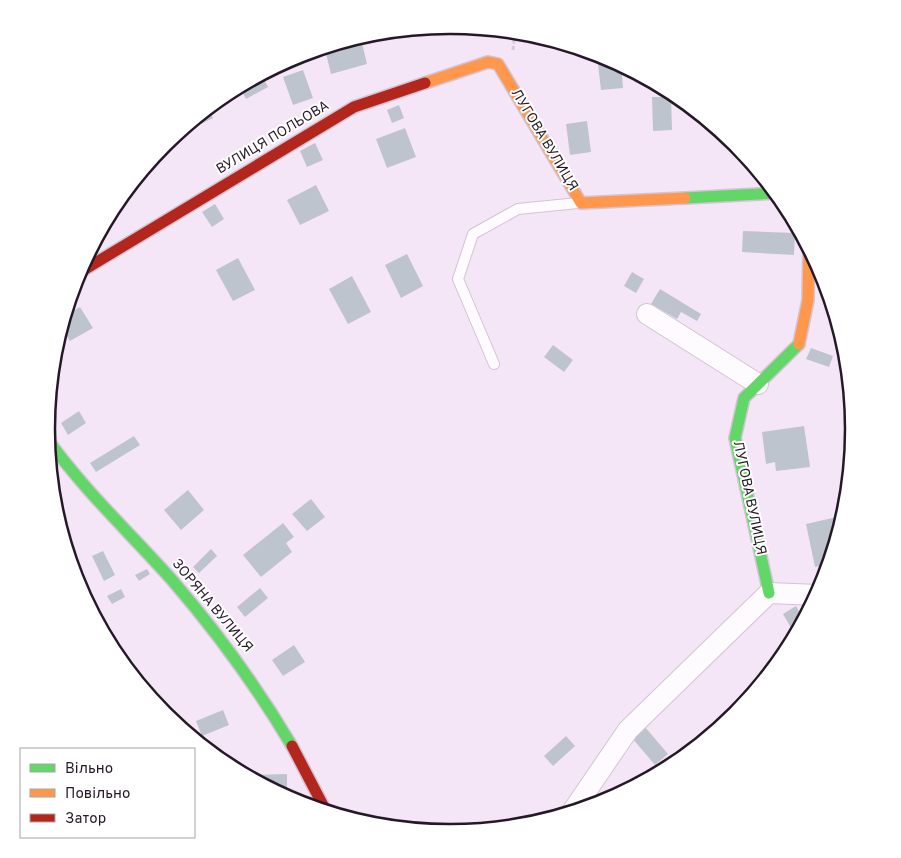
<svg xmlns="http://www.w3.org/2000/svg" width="901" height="858" viewBox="0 0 901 858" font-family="Overpass,sans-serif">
<rect width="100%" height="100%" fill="#f5e6f7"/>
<g fill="#bec4cd">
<path d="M361,39L367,64L331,74L325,49Z"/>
<path d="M603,55L621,64L623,88L601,90L597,56Z"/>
<path d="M303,70L313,98L293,105L283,77Z"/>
<path d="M261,74L268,87L246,99L239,86Z"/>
<path d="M652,97H671L672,130L653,131Z"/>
<path d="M399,105L404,118L392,123L387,110Z"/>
<path d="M208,108L213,118L191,129L189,124Z"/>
<path d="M587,121L591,152L570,155L566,124Z"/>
<path d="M405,128L416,157L387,168L376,139Z"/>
<path d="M315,143L323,160L307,167L300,151Z"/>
<path d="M316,185L329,211L300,225L287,200Z"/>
<path d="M215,204L224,219L212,227L202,212Z"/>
<path d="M743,231L795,233L794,255L742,252Z"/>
<path d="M407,254L423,286L401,298L385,265Z"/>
<path d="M238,258L255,290L233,301L216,270Z"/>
<path d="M632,272L644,279L636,293L624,286Z"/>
<path d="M352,276L371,312L348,324L329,289Z"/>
<path d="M660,289L701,314L697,321L681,312L677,319L651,304Z"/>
<path d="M80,307L93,328L70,341L61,327L65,316Z"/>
<path d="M553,345L573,360L564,372L544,357Z"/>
<path d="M811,348L833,356L829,367L806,359Z"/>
<path d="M79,411L86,423L68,435L61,423Z"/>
<path d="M804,426L810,467L776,471L775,462L766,464L762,432Z"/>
<path d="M134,436L140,445L96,472L90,463Z"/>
<path d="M188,490L204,510L181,530L164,510Z"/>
<path d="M311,499L325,517L307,531L292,514Z"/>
<path d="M837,517L840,530L830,564L815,567L806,524Z"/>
<path d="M283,523L294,537L286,543L292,552L261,577L243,555Z"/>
<path d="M211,549L217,556L199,573L193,567Z"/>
<path d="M103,551L115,575L104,581L92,556Z"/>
<path d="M147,569L150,574L139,581L135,575Z"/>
<path d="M260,588L268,598L245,617L237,607Z"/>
<path d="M121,589L125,597L112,604L107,596Z"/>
<path d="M796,606L804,621L799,631L794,633L783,614Z"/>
<path d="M294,645L305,662L283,676L272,660Z"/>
<path d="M223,710L229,725L202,736L196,721Z"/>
<path d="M645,727L668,754L655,765L632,738Z"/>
<path d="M566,736L575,746L553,766L544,756Z"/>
<path d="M287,774V794H280L254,780V775Z"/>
</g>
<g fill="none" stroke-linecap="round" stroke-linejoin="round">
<defs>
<path id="lane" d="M494,364L458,279L473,234L518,209L578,203"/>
<g id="street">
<path d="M647,314L758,384"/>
<path d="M572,812L628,730L769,593L818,595"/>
</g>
<g id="fast">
<path d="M685,198L776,193"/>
<path d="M48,440C85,491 130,533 172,580C217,632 257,687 292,746"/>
<path d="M769,593L735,438L744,398L799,344"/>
</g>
<g id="slow">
<path d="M425,83L488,62L498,64L581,203L685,198"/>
<path d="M799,344L808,300L809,247"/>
</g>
<g id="jam">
<path d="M77,274L354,107L425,83"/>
<path d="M292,746L326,811"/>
</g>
</defs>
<use href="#lane" stroke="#d2c4d4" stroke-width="12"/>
<use href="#street" stroke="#d2c4d4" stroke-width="22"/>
<use href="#fast" stroke="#d2c4d4" stroke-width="14"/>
<use href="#slow" stroke="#d2c4d4" stroke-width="14"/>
<use href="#jam" stroke="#d2c4d4" stroke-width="14"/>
<path stroke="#d3ced3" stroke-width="3" stroke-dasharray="4 2.5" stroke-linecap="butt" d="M513,50L515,31"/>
<use href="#lane" stroke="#fefbfe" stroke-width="10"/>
<use href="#street" stroke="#fefbfe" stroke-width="20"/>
<use href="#fast" stroke="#63d668" stroke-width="11"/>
<use href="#slow" stroke="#ff974d" stroke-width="11"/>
<use href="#jam" stroke="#b3261e" stroke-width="11"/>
</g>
<g text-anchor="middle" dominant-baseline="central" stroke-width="4" stroke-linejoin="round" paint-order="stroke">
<g font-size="14" fill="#261927" stroke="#fff">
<text transform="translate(273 138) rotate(-31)">ВУЛИЦЯ ПОЛЬОВА</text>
<text transform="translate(544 140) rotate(59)">ЛУГОВА ВУЛИЦЯ</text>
<text transform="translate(749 498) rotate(78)">ЛУГОВА ВУЛИЦЯ</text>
<text transform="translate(212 606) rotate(50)">ЗОРЯНА ВУЛИЦЯ</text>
</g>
</g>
<path d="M0 0H901V858H0ZM55 429a395 395 0 1 1 790 0a395 395 0 1 1-790 0Z" fill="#fff" fill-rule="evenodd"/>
<path fill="none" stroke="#261927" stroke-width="2.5" d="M55 429a395 395 0 1 1 790 0a395 395 0 1 1-790 0Z"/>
<rect x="20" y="748" width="175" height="90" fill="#ffffff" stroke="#a8a3a9"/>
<rect x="30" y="764" width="25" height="8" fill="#63d668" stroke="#a8a3a9"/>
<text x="65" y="773" font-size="15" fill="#261927">Вільно</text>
<rect x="30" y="789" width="25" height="8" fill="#ff974d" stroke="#a8a3a9"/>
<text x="65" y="798" font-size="15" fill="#261927">Повільно</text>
<rect x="30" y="814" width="25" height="8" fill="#b3261e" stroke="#a8a3a9"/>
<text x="65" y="823" font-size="15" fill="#261927">Затор</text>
</svg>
